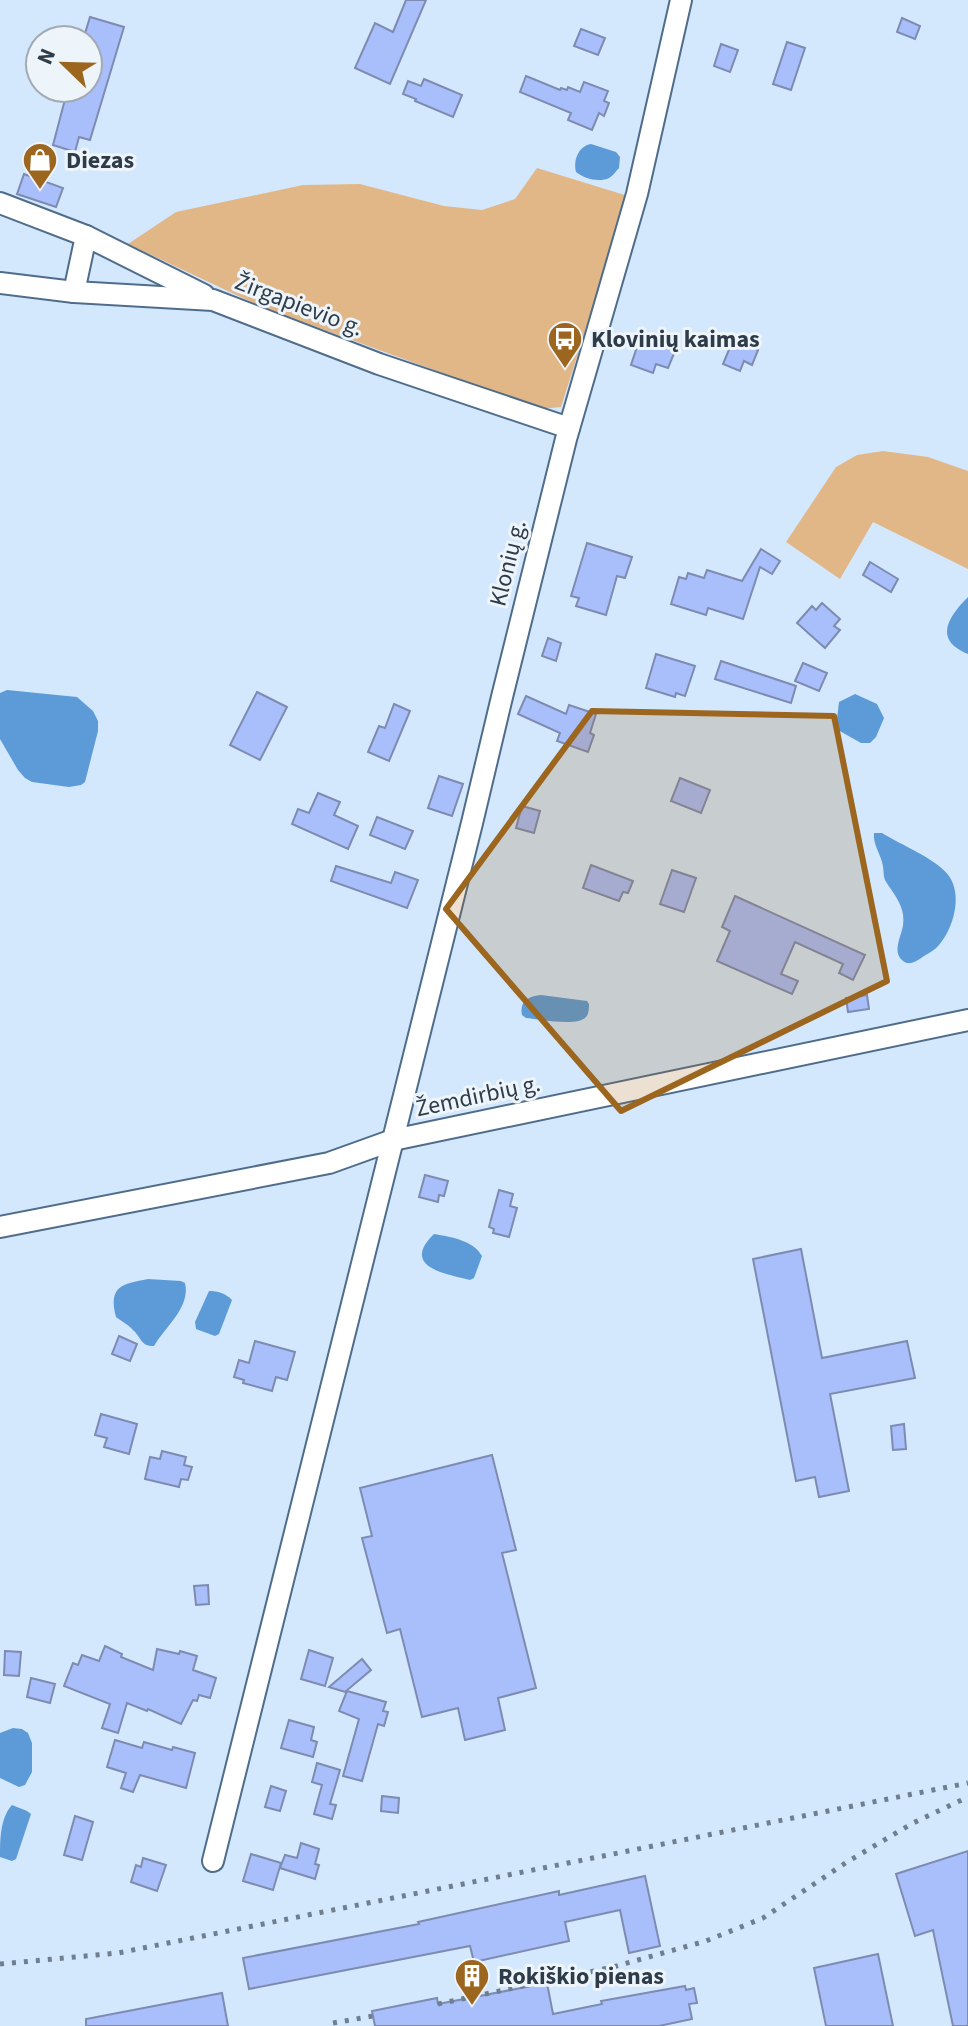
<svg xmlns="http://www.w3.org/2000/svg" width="968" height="2026" viewBox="0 0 968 2026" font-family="'Source Sans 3',sans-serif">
<rect width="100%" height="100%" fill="#d4e8fd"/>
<g fill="#e2b788">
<path d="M537,168L628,196L561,407L541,409L264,308L128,244L176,212L303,185L360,184L444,206L482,210L515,199Z"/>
<path d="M883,451L928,457L968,471V569L873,522L840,579L786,542L836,467L857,455Z"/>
</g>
<g fill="#5c9bd8">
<path d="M591,144L616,152L620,157L619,168C616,171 613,176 609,178C599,183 583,178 576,172C573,161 578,146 591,144Z"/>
<path d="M968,597V654C933,640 948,617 968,597Z"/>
<path d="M7,690L77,697L93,711L98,721V731L85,782L81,785L69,787L32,782L25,778L18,770L0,739V693Z"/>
<path d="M855,694L877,704L884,718L876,737L870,743H861L838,730L836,727L839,702Z"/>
<path d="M874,833H882C901,845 937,859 949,876C963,896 953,929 939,945C935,950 929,953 924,956C917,961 909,967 902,960C892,951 902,935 903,925C904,919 903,912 901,907C897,896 890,889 885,880C883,875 884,868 882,862C879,851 873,844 874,833Z"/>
<path d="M541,995L587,1001L589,1004C589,1007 589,1014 586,1017C578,1027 538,1019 526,1018L522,1015C519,1001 529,996 541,995Z"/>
<path d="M434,1234C451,1237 473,1240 482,1256L474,1278L470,1280C446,1274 400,1267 434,1234Z"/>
<path d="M148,1279L181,1281L185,1283C191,1307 165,1327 154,1346C140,1346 142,1338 133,1330C129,1325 121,1321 116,1317C108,1286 122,1284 148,1279Z"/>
<path d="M209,1291C218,1291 225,1293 232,1300L219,1334L215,1336L196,1329L195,1322Z"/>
<path d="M13,1728L22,1729L28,1733L32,1743V1772L25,1785L19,1787L0,1778V1733Z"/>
<path d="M12,1805L27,1811L31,1814L16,1859L12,1861L0,1857C0,1840 0,1818 12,1805Z"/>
</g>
<g fill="#a9bffc" stroke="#7e8bb1" stroke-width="2">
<path d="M406,0H426L390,84L355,68L375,23L393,32Z"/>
<path d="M90,17L124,27L90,140L79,137L75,152L53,145L68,88H88V40H83Z"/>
<path d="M902,18L920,26L915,39L897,32Z"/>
<path d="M581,29L605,38L598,55L574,46Z"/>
<path d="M787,42L805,48L791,90L773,84Z"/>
<path d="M721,44L738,50L730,72L714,66Z"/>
<path d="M526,76L560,90L561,88L567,90L568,87L580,92L584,82L608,91L604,101L609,103L604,116L599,113L592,130L568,120L571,113L520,92Z"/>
<path d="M424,79L462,95L453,117L415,101L416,99L403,94L408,81L421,86Z"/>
<path d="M24,174L63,188L56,207L17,194Z"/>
<path d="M640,338L675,351L668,368L656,364L653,373L631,365Z"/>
<path d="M733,340L758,350L752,365L744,361L740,371L723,364Z"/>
<path d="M587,543L632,557L625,578L617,576L606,615L576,606L579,598L571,596Z"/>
<path d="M761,549L780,561L772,574L760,567L743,619L708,608L706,615L671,604L679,577L686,579L688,573L704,578L707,570L742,581Z"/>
<path d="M870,562L898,579L891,592L863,575Z"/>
<path d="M822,603L840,619L834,626L840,630L825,648L797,623L812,606L816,610Z"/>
<path d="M548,638L561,643L556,661L542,656Z"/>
<path d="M656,654L695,666L685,696L676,693L675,697L646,688Z"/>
<path d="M721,661L796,686L791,703L715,679Z"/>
<path d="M803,663L827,673L819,691L795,681Z"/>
<path d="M257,692L287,707L260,760L230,745Z"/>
<path d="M526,696L566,714L569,705L596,714L590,733L594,735L588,752L557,741L560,733L518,714Z"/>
<path d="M394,704L410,711L389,761L368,752L379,726L385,728Z"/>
<path d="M439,776L463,784L452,816L428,808Z"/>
<path d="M680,778L710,790L701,813L671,801Z"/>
<path d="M318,793L340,802L334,815L358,826L348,849L292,824L298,809L309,813Z"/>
<path d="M522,806L540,811L534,833L516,828Z"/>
<path d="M377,817L413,831L405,849L370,835Z"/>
<path d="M591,865L633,881L628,893L623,892L619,901L583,888Z"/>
<path d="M336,866L391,883L395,872L418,880L407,908L331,881Z"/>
<path d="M672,870L696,878L684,912L660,904Z"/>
<path d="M735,896L865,955L853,980L839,973L843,964L795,942L781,974L798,981L792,994L717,961L730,931L722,927Z"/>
<path d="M867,995L869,1009L848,1012L846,998Z"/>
<path d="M425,1175L448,1181L444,1196L439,1195L438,1202L419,1197Z"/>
<path d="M499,1190L513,1194L510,1206L517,1208L509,1237L493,1233L494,1229L489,1227Z"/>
<path d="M801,1249L822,1358L907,1341L915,1378L830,1394L849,1491L819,1497L815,1477L796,1481L753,1259Z"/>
<path d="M119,1336L137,1344L130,1361L112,1354Z"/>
<path d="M255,1341L295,1352L287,1380L276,1377L272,1391L243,1383L244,1380L234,1377L239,1360L249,1363Z"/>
<path d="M101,1414L137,1424L129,1454L104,1447L107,1438L95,1435Z"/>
<path d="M904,1424L906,1449L893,1450L891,1426Z"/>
<path d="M162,1451L186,1457L184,1465L192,1467L188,1480L181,1479L179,1487L145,1479L150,1457L160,1459Z"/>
<path d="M492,1455L516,1550L502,1553L536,1688L498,1698L505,1730L465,1740L458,1708L422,1717L400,1629L387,1633L362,1538L372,1536L360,1488Z"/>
<path d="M208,1585L209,1604L196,1605L194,1586Z"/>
<path d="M105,1646L122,1654L121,1657L153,1670L157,1649L179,1654L180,1651L197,1656L193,1670L216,1678L210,1698L199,1695L197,1701L193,1700L181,1724L148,1709L147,1711L127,1703L118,1733L102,1728L110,1704L64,1686L73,1663L78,1665L82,1655L99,1661Z"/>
<path d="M309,1650L333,1658L325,1686L301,1679Z"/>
<path d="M5,1651L21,1652L19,1676L4,1675Z"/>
<path d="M362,1659L371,1670L345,1692L329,1687Z"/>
<path d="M31,1678L55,1684L50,1703L27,1697Z"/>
<path d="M347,1691L386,1702L383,1711L388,1712L384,1726L378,1724L362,1781L343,1776L359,1719L339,1711Z"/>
<path d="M289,1720L314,1727L311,1740L317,1742L313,1757L281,1748Z"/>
<path d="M115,1740L142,1748L144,1742L172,1750L173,1747L195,1753L186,1788L140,1775L133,1792L121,1788L126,1773L107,1767Z"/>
<path d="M317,1763L340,1770L330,1804L336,1805L332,1819L314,1814L322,1785L312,1782Z"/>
<path d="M271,1786L286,1791L280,1811L265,1807Z"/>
<path d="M382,1796L399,1798L398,1813L381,1811Z"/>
<path d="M75,1816L93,1822L82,1860L64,1855Z"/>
<path d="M301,1843L319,1849L315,1864L319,1865L315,1879L280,1868L285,1855L297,1858Z"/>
<path d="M968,1851V2026H953L933,1930L915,1936L896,1874Z"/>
<path d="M251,1854L281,1863L273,1890L243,1881Z"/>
<path d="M143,1858L166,1865L157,1891L131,1882L136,1865L141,1867Z"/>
<path d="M645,1876L660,1946L629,1953L620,1910L565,1922L569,1941L474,1962L470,1946L249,1989L243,1958L419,1924L418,1922L559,1891V1895Z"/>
<path d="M878,1954L893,2026H826L814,1968Z"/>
<path d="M547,1983L553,2014L602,2004L601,2001L685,1986L686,1990L694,1988L697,2003L689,2004L692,2019L659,2026H375L372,2011L437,1998L438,2004Z"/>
<path d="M222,1993L228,2026H86V2019Z"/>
</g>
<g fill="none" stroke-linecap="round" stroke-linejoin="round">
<defs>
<g id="minor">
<path d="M0,203L86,236L204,295"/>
<path d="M0,283L74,292L213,300L379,364L569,428"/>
<path d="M74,292L86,236"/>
<path d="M0,1227L329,1163L393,1140L968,1020"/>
<path d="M213,1861L472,823L502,697L566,439L637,194L681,0"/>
</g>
</defs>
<use href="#minor" stroke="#4f6d8b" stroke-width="24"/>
<use href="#minor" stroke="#fff" stroke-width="20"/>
<g stroke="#6f7f90" stroke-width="5" stroke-dasharray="4 8" stroke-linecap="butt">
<path d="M0,1964L118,1953L968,1783"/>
<path d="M438,2004L613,1967L706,1941L763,1918L847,1862L913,1823L968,1797"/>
<path d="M333,2023L373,2016"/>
</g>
</g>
<path fill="#9c661f" fill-opacity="0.2" stroke="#9c661f" stroke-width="6" stroke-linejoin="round" d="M592,711L834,716L887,981L621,1111L446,909Z"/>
<defs>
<symbol id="shop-pin" viewBox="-11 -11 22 30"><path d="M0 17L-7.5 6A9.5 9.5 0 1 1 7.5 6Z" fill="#9c661f" stroke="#edf4fa"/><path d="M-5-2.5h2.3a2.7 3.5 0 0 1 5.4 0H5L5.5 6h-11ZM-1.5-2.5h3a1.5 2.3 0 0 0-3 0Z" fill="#fff"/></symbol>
<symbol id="bus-pin" viewBox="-11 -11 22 30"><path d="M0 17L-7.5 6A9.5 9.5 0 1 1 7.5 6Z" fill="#9c661f" stroke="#edf4fa"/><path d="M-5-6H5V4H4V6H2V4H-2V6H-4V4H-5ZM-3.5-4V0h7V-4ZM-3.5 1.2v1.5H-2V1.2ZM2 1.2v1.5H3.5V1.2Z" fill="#fff"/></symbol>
<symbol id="building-pin" viewBox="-11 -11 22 30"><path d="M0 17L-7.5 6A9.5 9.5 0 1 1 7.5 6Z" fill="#9c661f" stroke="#edf4fa"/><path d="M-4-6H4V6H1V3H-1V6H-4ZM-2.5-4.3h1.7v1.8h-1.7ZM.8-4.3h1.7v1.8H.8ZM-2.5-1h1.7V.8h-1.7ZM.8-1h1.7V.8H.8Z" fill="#fff"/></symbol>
</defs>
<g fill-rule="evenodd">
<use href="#shop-pin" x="20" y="140" width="40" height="54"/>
<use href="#bus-pin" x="545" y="319" width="40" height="54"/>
<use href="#building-pin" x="452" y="1956" width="40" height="54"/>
</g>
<g text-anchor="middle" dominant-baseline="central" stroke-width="6" stroke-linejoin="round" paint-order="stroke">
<g font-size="24" font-weight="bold" fill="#2e3b49" stroke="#edf4fa" text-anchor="start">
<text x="66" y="160">Diezas</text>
<text x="591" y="339">Klovinių kaimas</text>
<text x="498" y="1976">Rokiškio pienas</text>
</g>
<g font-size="24" fill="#2e3b49" stroke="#edf4fa">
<text transform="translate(299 305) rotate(21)">Žirgapievio g.</text>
<text transform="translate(508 563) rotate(-76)">Klonių g.</text>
<text transform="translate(478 1096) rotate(-12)">Žemdirbių g.</text>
</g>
</g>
<g transform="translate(64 64) rotate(293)"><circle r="38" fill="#edf4fa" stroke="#a1aab3" stroke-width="2"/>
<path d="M0-6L14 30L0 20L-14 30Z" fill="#9c661f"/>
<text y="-12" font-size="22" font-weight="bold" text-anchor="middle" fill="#2e3b49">N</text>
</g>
</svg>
